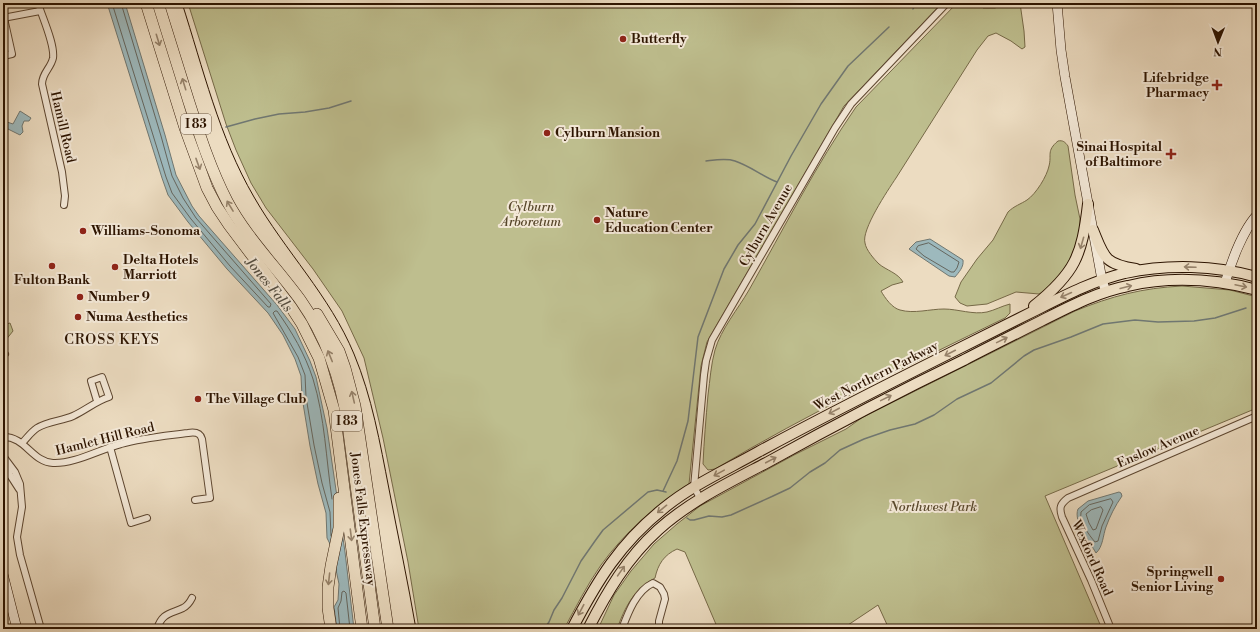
<svg xmlns="http://www.w3.org/2000/svg" width="1260" height="632" viewBox="0 0 1260 632" font-family="'Libre Bodoni',serif">
<rect width="100%" height="100%" fill="#ecdcc1"/>
<filter id="stains"><feTurbulence type="fractalNoise" baseFrequency=".005" numOctaves="4"/><feColorMatrix values="0 0 0 0 .2 0 0 0 0 .09 0 0 0 0 .02 0 0 0 .5 -.17"/></filter>
<radialGradient id="worn" r=".72"><stop offset=".6" stop-color="#630" stop-opacity="0"/><stop offset="1" stop-color="#630" stop-opacity=".3"/></radialGradient>
<g fill="#bebe8e" stroke="#766947">
<path d="M188,3H942L844,106L707,342L701,366L689,484C655,506 625,532 601,565C587,585 576,607 564,629H419L408,562L383,438L364,358L342,311L313,269L266,208L251,183L236,150L226,124Z"/>
<path d="M957,3H980L983,8H995L1006,3H1020L1024,31L1025,47L1022,49L1011,41L996,33L988,36L977,50L896,178C888,190 861,230 865,243C866,250 874,259 879,264C886,270 898,273 903,282L892,285L881,291C885,298 892,308 900,310C914,314 930,309 944,309C958,309 973,315 987,312C995,310 1002,306 1010,304V313L1005,318C907,366 809,413 715,469L708,470L703,464C704,441 706,418 708,395C710,380 711,364 715,350C721,329 738,309 749,290C784,228 816,165 856,107Z"/>
<path d="M1058,141C1063,140 1065,142 1068,146L1075,195L1080,219V227L1076,250L1059,277L1045,291L1039,294L1016,292L987,304L967,306L960,303L955,297L961,282L977,259L993,240L1008,212C1014,206 1021,204 1027,200C1036,194 1047,176 1049,166C1052,155 1046,151 1058,141Z"/>
<path d="M1182,286L1230,290L1257,297V408L1045,496L1102,629H889L878,605L842,629H718L685,552L677,549C664,555 658,564 655,578C634,589 625,607 617,629H598L614,595L631,571L654,544L677,524L700,506L794,455L846,429L863,417L1075,311C1112,296 1142,288 1182,286Z"/>
<path d="M10,323L13,331L5,341L3,339V325Z"/>
</g>
<g fill="#9db9bd" stroke="#707771">
<path d="M107,3H125L165,135L176,175L192,206L199,216L277,305L295,329L310,361L316,377L327,428L345,552L354,629H337L334,607L338,600L339,584L331,546L327,538L326,513L318,484L310,446L302,397L301,376L295,359L283,335L268,313L227,269L188,222L168,195L162,178Z"/>
<path d="M20,111L31,118L29,121H24L22,126L23,132L20,135L4,127L7,122L13,124Z"/>
<path d="M930,239L963,260C964,267 959,272 955,277L949,276L909,249L916,242Z"/>
<path d="M1119,492L1121,493L1122,496C1115,506 1110,516 1106,527C1103,535 1103,547 1096,553C1090,542 1073,522 1078,509L1088,501Z"/>
</g>
<g fill="none" stroke-linecap="round" stroke-linejoin="round">
<g stroke="#65665e" stroke-width="1">
<path d="M112,3L166,177L172,193L191,219L230,266L268,307H270L271,304L196,218L183,198L172,176L161,136L121,3"/>
<path d="M929,243L959,262L957,268L954,272H951L924,256L916,249L918,246Z"/>
<path d="M1111,499L1113,502L1102,526L1098,541L1095,542C1089,535 1079,522 1081,512L1089,505Z"/>
<path d="M1101,507L1103,510L1096,529L1093,530L1089,523L1086,514L1091,510Z"/>
<path d="M331,536L330,512L322,483L314,445L306,397L305,375L298,357L273,313L275,311H277C292,332 305,354 313,379C325,418 326,459 332,499"/>
<path d="M340,629L338,608L341,601L342,592L344,591L346,593L350,629"/>
</g>
<g stroke="#707771" stroke-width="1.5">
<path d="M913,9L916,3"/>
<path d="M226,127L255,119L279,114L305,112L329,108L351,101"/>
<path d="M706,161C715,160 726,158 735,161C750,166 762,176 777,182"/>
<path d="M663,491L677,461L688,421L698,337L724,269L738,245L755,224L791,156L821,104L848,66L889,27"/>
<path d="M687,518L690,520H694L709,516L722,517L731,515L773,496L790,488L810,472L825,463L840,450L864,439L890,430L915,424L934,415L957,399L991,383L1024,356L1034,350L1071,337L1103,324L1135,320L1158,322L1194,321L1215,318L1246,308"/>
<path d="M544,629L549,622L554,610L562,598L581,561L595,541L603,530L648,492L657,490L666,492"/>
</g>
<defs>
<g id="street">
<path d="M38,3C42,17 55,44 53,58C51,68 42,73 42,84L62,172L65,196L64,205"/>
<path d="M3,18L40,11"/>
<path d="M3,56L12,54L4,18"/>
<path d="M3,352L5,354L3,356"/>
<path d="M3,437C25,436 32,462 53,463C75,464 100,449 121,444C143,438 166,436 188,433C194,432 200,432 202,439L210,498L195,500"/>
<path d="M22,443C27,438 31,432 37,428C48,421 62,421 73,416C86,410 96,401 109,397L102,377L91,381L97,401"/>
<path d="M110,447L131,523L147,518"/>
<path d="M3,456L15,472L20,484L22,507L17,537L20,555L41,629"/>
<path d="M4,460L10,475L19,489"/>
<path d="M700,498L694,487L704,375L706,361L712,340L835,128L851,104L947,3"/>
<path d="M157,629C162,613 170,614 183,608C187,606 190,602 192,598"/>
<path d="M622,629C628,613 636,591 653,583L660,587L664,594L665,599L659,621V629"/>
<path d="M1111,629L1091,580L1062,517C1059,508 1060,504 1068,498L1257,416"/>
</g>
<g id="secondary">
<path d="M1057,3L1061,50L1065,77L1102,280L1106,292"/>
<path d="M1225,283C1231,263 1243,230 1257,215"/>
<path d="M3,574L17,629"/>
<path d="M1252,629L1257,627"/>
</g>
<g id="primary">
<path d="M1093,230C1104,257 1104,264 1136,269"/>
<path d="M1034,306C1075,273 1082,256 1088,204"/>
<path d="M572,629C597,581 620,543 664,508C692,485 726,470 758,452C821,418 884,386 948,354C976,340 1004,326 1032,312C1062,297 1092,281 1125,273C1167,264 1215,265 1257,277"/>
<path d="M588,629C607,592 627,558 658,530C690,501 730,482 768,462C833,426 898,392 964,360C989,347 1015,334 1041,321C1069,307 1097,292 1128,286C1171,276 1215,279 1257,290"/>
</g>
<g id="highway">
<path d="M146,3L185,128L207,188L217,207L229,225L291,307L302,324L319,358L334,410L362,629"/>
<path d="M158,3C168,35 178,67 188,99C199,133 210,168 227,201C246,237 277,268 301,301C327,338 341,380 348,425L375,629"/>
<path d="M317,314L339,351L345,368L355,406L388,629"/>
<path d="M331,629L328,608V587L331,566L339,528V498"/>
</g>
</defs>
<use href="#street" stroke="#5d4630" stroke-width="8"/>
<use href="#secondary" stroke="#2d1400" stroke-width="10"/>
<use href="#primary" stroke="#2d1400" stroke-width="12"/>
<use href="#highway" stroke="#2d1400" stroke-width="12"/>
<use href="#street" stroke="#f3e8d7" stroke-width="6"/>
<use href="#secondary" stroke="#f3e8d7" stroke-width="9"/>
<use href="#primary" stroke="#ecdcc1" stroke-width="10"/>
<use href="#highway" stroke="#ecdcc1" stroke-width="11"/>
<path stroke="#2d1400" stroke-width="1" d="M182,3C203,68 219,137 254,197C285,251 330,296 354,354C372,397 380,443 389,489C398,536 408,582 416,629"/>
</g>
<defs><path id="oneway-shaft" d="M-6 0H5M1.5-3L5.5 0L1.5 3" fill="none" stroke-width="1.6" stroke-linecap="round" stroke-linejoin="round"/></defs>
<g stroke="#96826a">
<use href="#oneway-shaft" transform="translate(158 40) rotate(73)"/>
<use href="#oneway-shaft" transform="translate(184 84) rotate(-107)"/>
<use href="#oneway-shaft" transform="translate(198 164) rotate(70)"/>
<use href="#oneway-shaft" transform="translate(230 206) rotate(-121)"/>
<use href="#oneway-shaft" transform="translate(1082 243) rotate(106)"/>
<use href="#oneway-shaft" transform="translate(1190 267) rotate(-178)"/>
<use href="#oneway-shaft" transform="translate(1241 286) rotate(12)"/>
<use href="#oneway-shaft" transform="translate(1126 287) rotate(-14)"/>
<use href="#oneway-shaft" transform="translate(1066 295) rotate(156)"/>
<use href="#oneway-shaft" transform="translate(1002 340) rotate(-26)"/>
<use href="#oneway-shaft" transform="translate(950 353) rotate(153)"/>
<use href="#oneway-shaft" transform="translate(330 356) rotate(-112)"/>
<use href="#oneway-shaft" transform="translate(353 397) rotate(-103)"/>
<use href="#oneway-shaft" transform="translate(886 398) rotate(-26)"/>
<use href="#oneway-shaft" transform="translate(834 411) rotate(152)"/>
<use href="#oneway-shaft" transform="translate(771 460) rotate(-28)"/>
<use href="#oneway-shaft" transform="translate(719 473) rotate(151)"/>
<use href="#oneway-shaft" transform="translate(662 509) rotate(141)"/>
<use href="#oneway-shaft" transform="translate(351 535) rotate(83)"/>
<use href="#oneway-shaft" transform="translate(621 571) rotate(-55)"/>
<use href="#oneway-shaft" transform="translate(329 579) rotate(96)"/>
<use href="#oneway-shaft" transform="translate(581 610) rotate(118)"/>
</g>
<g fill="#8f2418" stroke="#f3e8d7" stroke-width="1.5">
<circle cx="623" cy="39" r="4"/>
<path d="M1215 79h4v4h4v4h-4v4h-4v-4h-4v-4h4z"/>
<circle cx="547" cy="133" r="4"/>
<path d="M1169 148h4v4h4v4h-4v4h-4v-4h-4v-4h4z"/>
<circle cx="597" cy="220" r="4"/>
<circle cx="83" cy="231" r="4"/>
<circle cx="52" cy="266" r="4"/>
<circle cx="115" cy="267" r="4"/>
<circle cx="80" cy="297" r="4"/>
<circle cx="78" cy="317" r="4"/>
<circle cx="198" cy="399" r="4"/>
<circle cx="1221" cy="579" r="4"/>
</g>
<g text-anchor="middle" dominant-baseline="central" stroke-width="4" stroke-linejoin="round" paint-order="stroke">
<g fill="#f3e8d7" stroke="#685440" stroke-width="1">
<rect x="181" y="114" width="30" height="20" rx="3"/>
<rect x="332" y="411" width="30" height="20" rx="3"/>
</g>
<g font-size="12" font-weight="bold" fill="#2d1400">
<text x="196" y="124">I 83</text>
<text x="347" y="421">I 83</text>
</g>
<g font-size="13" font-weight="bold" fill="#2d1400" stroke="#f3e8d7" text-anchor="start">
<text x="631" y="39">Butterfly</text>
<text x="1209" y="78" text-anchor="end">Lifebridge<tspan x="1209" dy="15">Pharmacy</tspan></text>
<text x="555" y="133">Cylburn Mansion</text>
<text x="1162" y="147" text-anchor="end">Sinai Hospital<tspan x="1162" dy="15">of Baltimore</tspan></text>
<text x="605" y="213">Nature<tspan x="605" dy="15">Education Center</tspan></text>
<text x="91" y="231">Williams-Sonoma</text>
<text x="123" y="260">Delta Hotels<tspan x="123" dy="15">Marriott</tspan></text>
<text x="52" y="280" text-anchor="middle">Fulton Bank</text>
<text x="88" y="297">Number 9</text>
<text x="86" y="317">Numa Aesthetics</text>
<text x="206" y="399">The Village Club</text>
<text x="1213" y="572" text-anchor="end">Springwell<tspan x="1213" dy="15">Senior Living</tspan></text>
</g>
<g font-size="13" fill="#2d1400" stroke="#f3e8d7">
<text transform="translate(63 127) rotate(77)">Hamill Road</text>
<text transform="translate(766 225) rotate(-60)">Cylburn Avenue</text>
<text transform="translate(876 376) rotate(-27)">West Northern Parkway</text>
<text transform="translate(105 439) rotate(-14)">Hamlet Hill Road</text>
<text transform="translate(1158 447) rotate(-23)">Enslow Avenue</text>
<text transform="translate(363 519) rotate(83)">Jones Falls Expressway</text>
<text transform="translate(1092 558) rotate(66)">Wexford Road</text>
</g>
<g font-size="13" font-style="italic" fill="#58472b" stroke="#f3e8d7">
<text x="531" y="207">Cylburn<tspan x="531" dy="15">Arboretum</tspan></text>
<text x="933" y="507">Northwest Park</text>
</g>
<g font-size="14" font-style="italic" fill="#544e42" stroke="#f3e8d7">
<text transform="translate(269 285) rotate(51)">Jones Falls</text>
</g>
<g font-size="14" letter-spacing="1" fill="#2d1400" stroke="#f3e8d7">
<text x="112" y="340">CROSS KEYS</text>
</g>
</g>
<rect width="1260" height="632" fill="none" stroke="#ecdcc1" stroke-width="16"/>
<rect x="4" y="4" width="1252" height="624" fill="none" stroke="#2d1400" stroke-width="2"/>
<rect x="8" y="8" width="1244" height="616" fill="none" stroke="#2d1400"/>
<g transform="translate(1218 42) rotate(181)" stroke="#f3e8d7" stroke-width="3" paint-order="stroke">
<path d="M0-3L7 15L0 10L-7 15Z" fill="#2d1400"/>
<text y="-6" font-size="11" font-weight="bold" text-anchor="middle" fill="#2d1400">N</text>
</g>
<rect width="100%" height="100%" filter="url(#stains)"/>
<rect width="100%" height="100%" fill="url(#worn)"/>
</svg>
